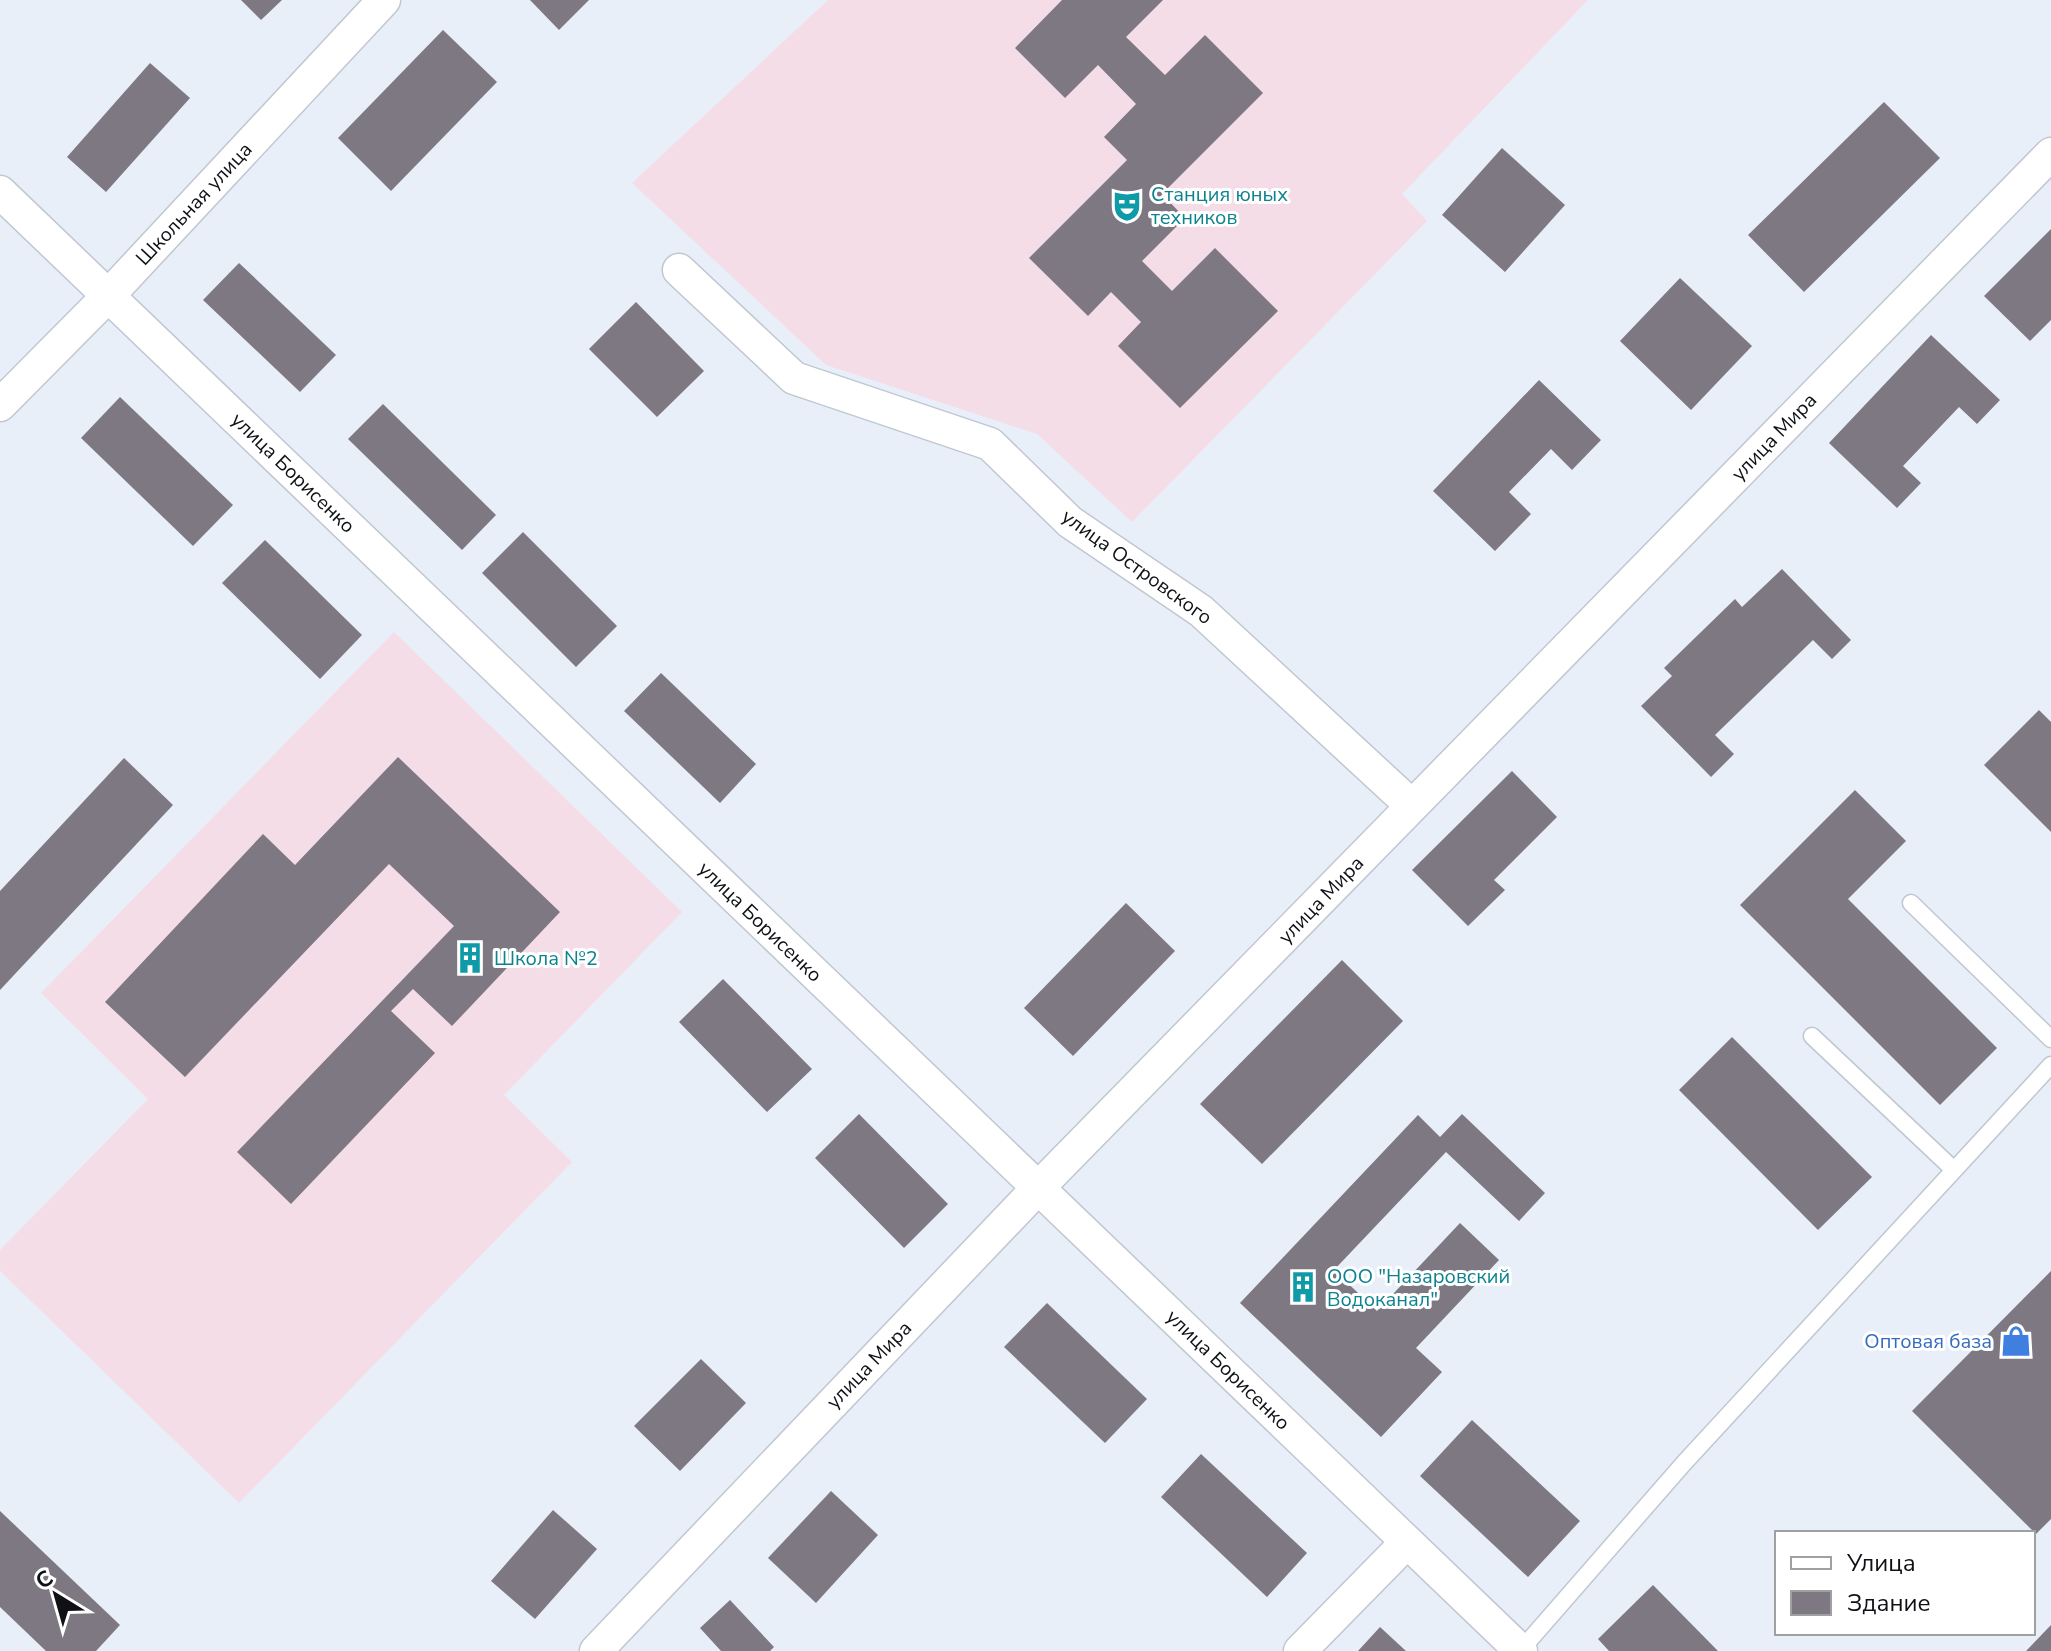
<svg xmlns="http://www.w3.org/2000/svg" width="2051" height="1651" viewBox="0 0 2051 1651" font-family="'Nunito Sans',sans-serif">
<rect width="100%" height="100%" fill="#e8eff9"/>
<g fill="#f5dde7">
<path d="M828,0H1588L1402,194L1427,221L1132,522L1037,434L826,365L632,183Z"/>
<path d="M394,632L682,912L504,1095L572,1162L239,1503L0,1271V1250L148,1099L41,993Z"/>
</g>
<g fill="#7d7881">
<path d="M241,0H282L261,20Z"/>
<path d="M530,0H589L559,30Z"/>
<path d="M1062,0H1163L1126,37L1165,75L1205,35L1263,93L1162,194L1185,218L1142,261L1172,291L1215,248L1278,311L1180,408L1118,346L1141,322L1111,292L1088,316L1029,258L1127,160L1104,137L1136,104L1098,65L1065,98L1015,48Z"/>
<path d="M443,30L497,82L391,191L338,138Z"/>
<path d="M150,63L190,98L106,192L67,157Z"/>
<path d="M1884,102L1940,158L1804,292L1748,235Z"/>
<path d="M1502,148L1565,205L1505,272L1442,215Z"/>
<path d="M2051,229V320L2030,341L1984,296Z"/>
<path d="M239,263L336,355L300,392L203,300Z"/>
<path d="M1680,278L1752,346L1691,410L1620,341Z"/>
<path d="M636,302L704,371L657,417L589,349Z"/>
<path d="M1931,335L2000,400L1977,424L1959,407L1903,466L1921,483L1897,508L1829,443Z"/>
<path d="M1539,380L1601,440L1572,470L1551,449L1509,492L1531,514L1495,551L1433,491Z"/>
<path d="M120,397L233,505L193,546L81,438Z"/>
<path d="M383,404L496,515L462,550L348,439Z"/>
<path d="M523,532L617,626L576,667L482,573Z"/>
<path d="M265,540L362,635L320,679L222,583Z"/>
<path d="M1782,569L1851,640L1832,659L1813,640L1715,735L1734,754L1711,777L1641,706L1672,676L1664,668L1735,599L1742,607Z"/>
<path d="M661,673L756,764L720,803L624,711Z"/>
<path d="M2039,710L2051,722V832L1984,765Z"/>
<path d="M398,757L560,912L452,1026L413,989L391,1011L435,1053L291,1204L237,1152L454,926L389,864L185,1077L105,1002L263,834L295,865Z"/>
<path d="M124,758L173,805L0,990V891Z"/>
<path d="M1512,771L1557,817L1494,880L1505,890L1468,926L1412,870Z"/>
<path d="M1855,790L1906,841L1848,899L1997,1048L1940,1105L1740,905Z"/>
<path d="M1126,903L1175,951L1073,1056L1024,1008Z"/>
<path d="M1342,960L1403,1021L1262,1164L1200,1104Z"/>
<path d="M723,979L812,1069L767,1112L679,1022Z"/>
<path d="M1732,1037L1872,1177L1818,1230L1679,1090Z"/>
<path d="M859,1114L948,1204L904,1248L815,1158Z"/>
<path d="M1462,1114L1545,1193L1519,1221L1446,1152L1334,1270L1377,1311L1460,1223L1499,1260L1416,1348L1442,1372L1381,1437L1240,1303L1418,1115L1440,1137Z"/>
<path d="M2051,1271V1519L2036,1534L1912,1411Z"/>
<path d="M1047,1303L1147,1399L1105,1443L1004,1347Z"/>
<path d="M701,1359L746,1403L680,1471L634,1426Z"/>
<path d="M1472,1420L1580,1521L1528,1577L1420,1476Z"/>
<path d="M1201,1454L1307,1553L1267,1597L1161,1497Z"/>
<path d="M831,1491L878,1535L816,1603L768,1558Z"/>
<path d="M553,1510L597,1549L535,1619L491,1581Z"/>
<path d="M0,1511L120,1625L96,1651H46L0,1607Z"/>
<path d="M1653,1585L1718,1651H1609L1598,1639Z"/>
<path d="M730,1600L774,1647L770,1651H721L700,1628Z"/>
<path d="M2051,1625V1651H2026Z"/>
<path d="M1380,1627L1406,1651H1358Z"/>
</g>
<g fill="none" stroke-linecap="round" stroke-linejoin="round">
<defs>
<g id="lane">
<path d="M1911,903L2051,1039"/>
<path d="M1812,1036L1954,1170"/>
<path d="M1520,1651L1684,1463L2051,1065"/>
</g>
<g id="street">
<path d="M0,192L1521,1651"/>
<path d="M679,270L794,378L990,444L1070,522L1201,611L1412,806"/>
<path d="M0,405L108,296L384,0"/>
<path d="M596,1651L1038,1188L2051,154"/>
<path d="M1300,1651L1407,1542"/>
</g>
</defs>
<use href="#lane" stroke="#c0c7d1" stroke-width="19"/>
<use href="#street" stroke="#c0c7d1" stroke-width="35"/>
<use href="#lane" stroke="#fff" stroke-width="16"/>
<use href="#street" stroke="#fff" stroke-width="32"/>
</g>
<defs>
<symbol id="theatre-bare" viewBox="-9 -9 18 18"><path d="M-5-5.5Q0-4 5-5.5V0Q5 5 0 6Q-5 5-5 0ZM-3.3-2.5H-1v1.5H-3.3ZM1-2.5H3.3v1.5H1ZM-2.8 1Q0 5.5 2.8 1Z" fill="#0f9aa8" stroke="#fff" stroke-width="2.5" paint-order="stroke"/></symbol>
<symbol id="building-bare" viewBox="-9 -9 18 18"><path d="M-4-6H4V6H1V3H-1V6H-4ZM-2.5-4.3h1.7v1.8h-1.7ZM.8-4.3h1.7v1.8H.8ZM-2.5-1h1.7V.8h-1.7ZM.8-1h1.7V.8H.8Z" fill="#0f9aa8" stroke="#fff" stroke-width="2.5" paint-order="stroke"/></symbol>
<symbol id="shop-bare" viewBox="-9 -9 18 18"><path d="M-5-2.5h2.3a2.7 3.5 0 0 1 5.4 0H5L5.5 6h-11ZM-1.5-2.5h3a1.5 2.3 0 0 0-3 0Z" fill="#3f7fe0" stroke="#fff" stroke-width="2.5" paint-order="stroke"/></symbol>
</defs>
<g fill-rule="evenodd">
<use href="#theatre-bare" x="1105" y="184" width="44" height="44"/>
<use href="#building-bare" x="448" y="936" width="44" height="44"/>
<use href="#building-bare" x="1281" y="1265" width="44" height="44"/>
<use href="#shop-bare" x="1994" y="1319" width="44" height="44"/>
</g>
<g text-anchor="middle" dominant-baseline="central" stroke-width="6" stroke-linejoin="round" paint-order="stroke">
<g font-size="20" fill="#0d838f" stroke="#fff" text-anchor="start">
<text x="1151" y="194">Станция юных<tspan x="1151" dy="23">техников</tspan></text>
<text x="494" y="958">Школа №2</text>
<text x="1327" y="1276">ООО "Назаровский<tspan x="1327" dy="23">Водоканал"</tspan></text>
</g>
<g font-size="20" fill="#0f1115" stroke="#fff">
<text transform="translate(194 204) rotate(-47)">Школьная улица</text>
<text transform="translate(1774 437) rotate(-46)">улица Мира</text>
<text transform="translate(293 473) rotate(44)">улица Борисенко</text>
<text transform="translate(1137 567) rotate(36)">улица Островского</text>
<text transform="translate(1321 900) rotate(-46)">улица Мира</text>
<text transform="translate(760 922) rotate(44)">улица Борисенко</text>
<text transform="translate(869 1365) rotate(-46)">улица Мира</text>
<text transform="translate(1228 1370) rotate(44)">улица Борисенко</text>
</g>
<g font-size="20" fill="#366cbe" stroke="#fff" text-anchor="end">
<text x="1992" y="1341">Оптовая база</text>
</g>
</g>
<rect x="1775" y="1531" width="260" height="104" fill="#ffffff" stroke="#9fa0a1" stroke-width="2"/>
<rect x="1791" y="1557" width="40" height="12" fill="#ffffff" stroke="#9fa0a1" stroke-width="2"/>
<text x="1847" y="1571" font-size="24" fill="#0f1115">Улица</text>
<rect x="1791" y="1591" width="40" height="24" fill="#7d7881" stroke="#9fa0a1" stroke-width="2"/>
<text x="1847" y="1611" font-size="24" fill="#0f1115">Здание</text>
<g transform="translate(56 1595) rotate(323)" stroke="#ffffff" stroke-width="6" paint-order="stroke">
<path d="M0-6L14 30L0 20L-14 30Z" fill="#0f1115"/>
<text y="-12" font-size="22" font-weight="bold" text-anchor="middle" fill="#0f1115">С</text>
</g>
</svg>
